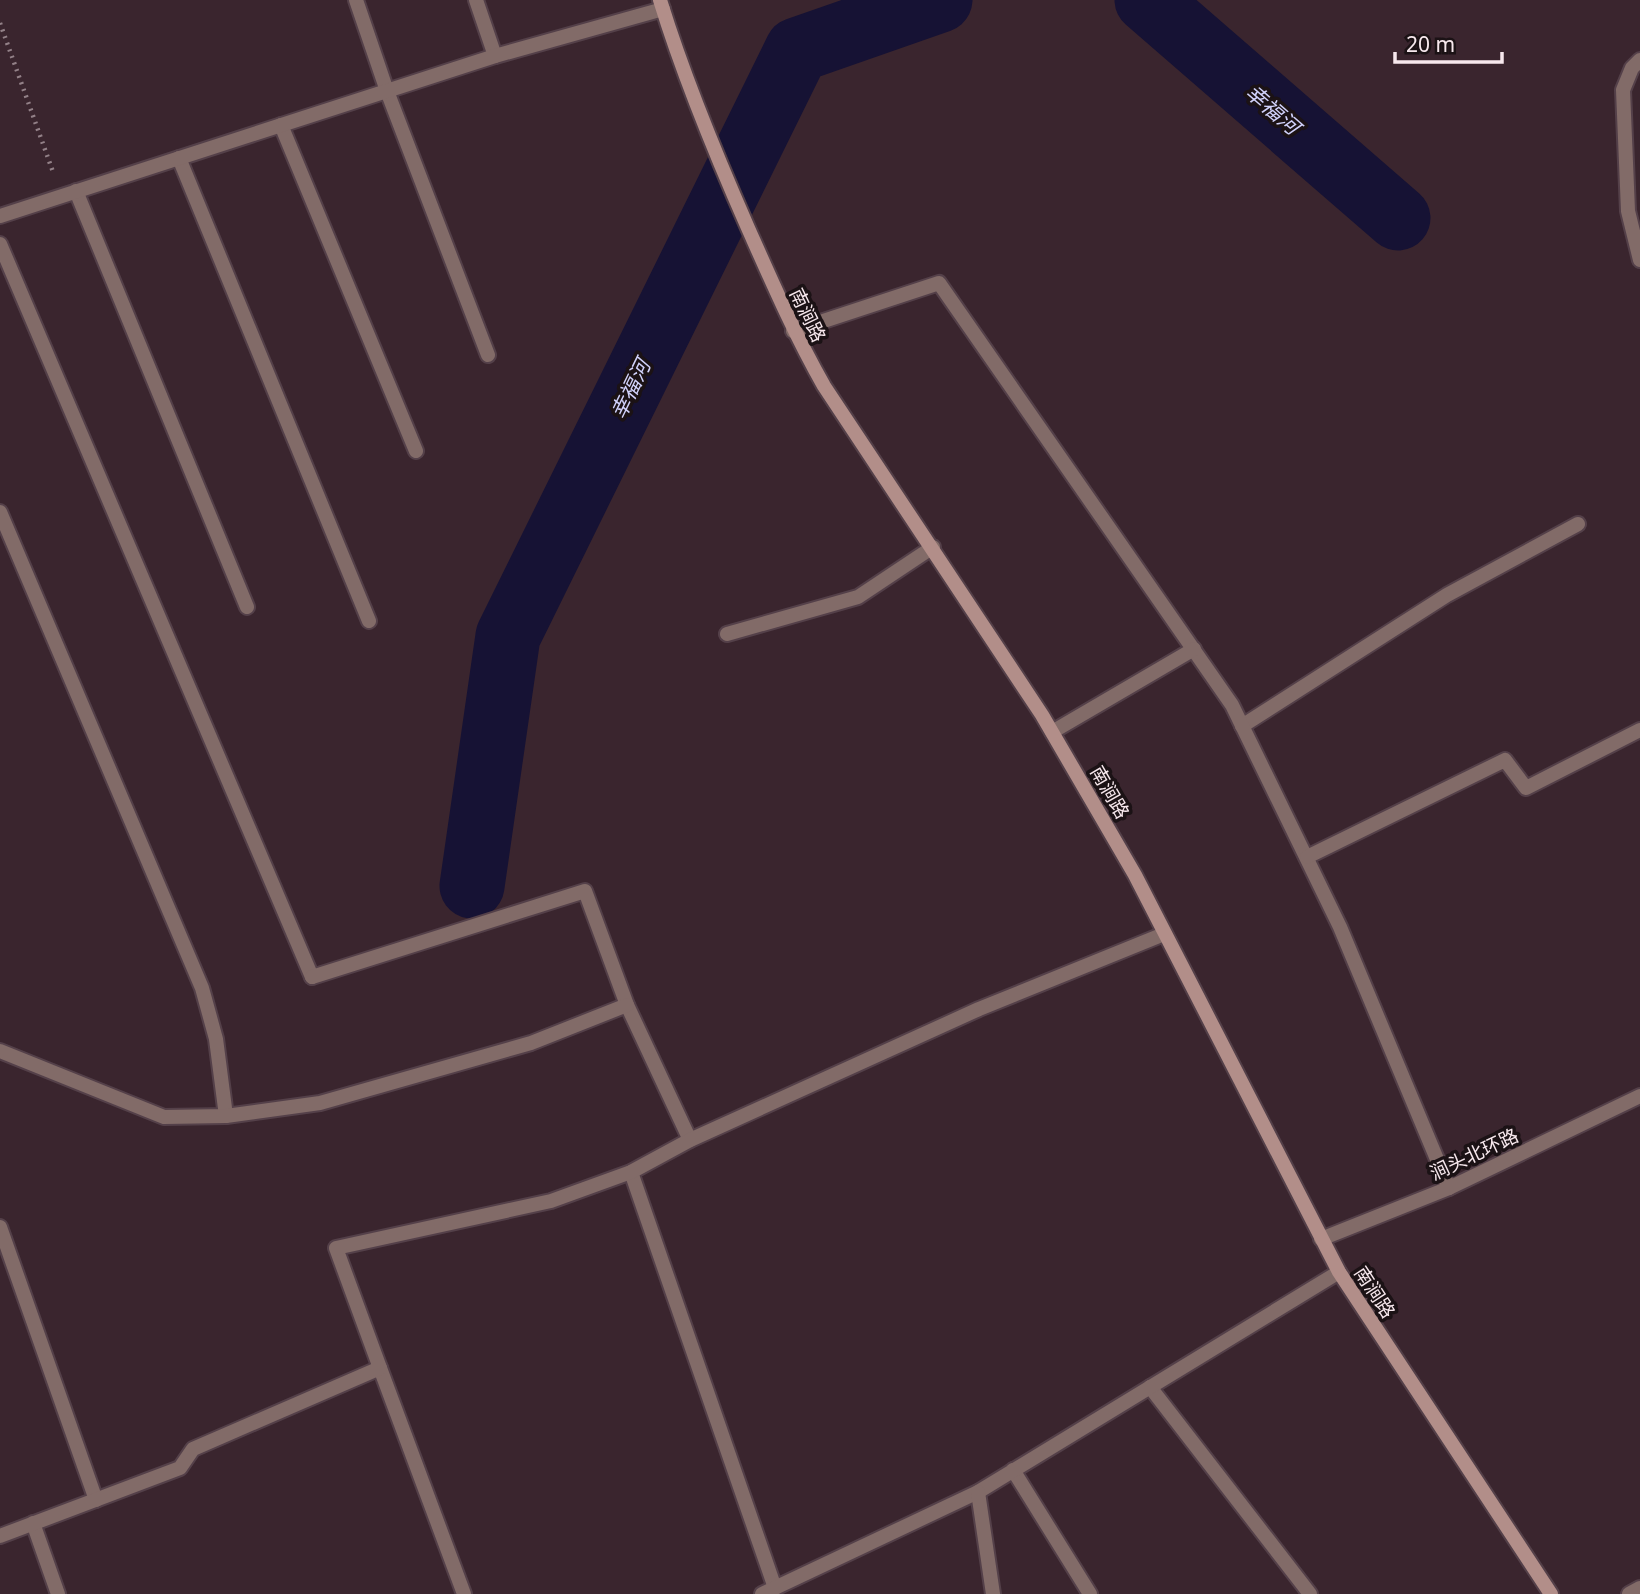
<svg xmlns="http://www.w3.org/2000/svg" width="1640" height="1594" viewBox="0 0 1640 1594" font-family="'Noto Sans','Noto Sans SC',sans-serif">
<rect width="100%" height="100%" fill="#3a252e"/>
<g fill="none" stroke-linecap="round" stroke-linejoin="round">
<g stroke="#161234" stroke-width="65">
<path d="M1147,0L1398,218"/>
<path d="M472,886L508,636L797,50L940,0"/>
</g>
<defs>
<g id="service">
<path d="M0,244L312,977"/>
<path d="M727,634L858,597L933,547"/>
<path d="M1242,726L1447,595L1578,524"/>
<path d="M0,1227L96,1500"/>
<path d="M1150,1387L1310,1594"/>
<path d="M1013,1470L1090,1594"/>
<path d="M33,1523L58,1594"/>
<path d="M1629,1594L1640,1588"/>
</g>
<g id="minor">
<path d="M356,0L387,91L488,355"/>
<path d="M476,0L495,56"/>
<path d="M1640,60L1632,68L1623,90L1628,211L1640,260"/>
<path d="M281,125L416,451"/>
<path d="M179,158L369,621"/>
<path d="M76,191L247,607"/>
<path d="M0,216L495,56L663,9"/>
<path d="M793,331L939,283L1232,705L1340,927L1449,1188"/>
<path d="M0,512L202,988L216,1039L226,1116"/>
<path d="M1052,732L1194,649"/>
<path d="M1307,857L1505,760L1526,788L1640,730"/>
<path d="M312,977L585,891L627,1005L690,1140"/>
<path d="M0,1051L164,1117L226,1116L320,1103L531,1043L627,1005"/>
<path d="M631,1172L775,1588"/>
<path d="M1321,1239L1449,1188L1640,1096"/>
<path d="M380,1368L464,1594"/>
<path d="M0,1536L180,1468L193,1449L380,1368L336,1248L551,1201L631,1172L690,1140L979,1009L1164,934"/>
<path d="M762,1594L978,1492L1339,1272"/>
</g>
<path id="tertiary" d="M978,1492L993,1594"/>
<path id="secondary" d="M660,0C684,78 715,153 748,228C772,282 795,335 824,386L1042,715L1135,875L1339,1272L1551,1594"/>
</defs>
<use href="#service" stroke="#544049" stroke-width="18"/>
<use href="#minor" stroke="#544049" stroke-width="18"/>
<use href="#tertiary" stroke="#544049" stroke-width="18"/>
<use href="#secondary" stroke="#544049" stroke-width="18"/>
<path stroke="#938188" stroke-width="4.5" stroke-dasharray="2 5" stroke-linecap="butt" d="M0,23L53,172"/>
<use href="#service" stroke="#826b68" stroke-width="14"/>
<use href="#minor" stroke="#826b68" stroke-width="14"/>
<use href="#tertiary" stroke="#826b68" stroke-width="14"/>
<use href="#secondary" stroke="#b28e89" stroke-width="14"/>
</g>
<g text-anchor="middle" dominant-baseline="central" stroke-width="7" stroke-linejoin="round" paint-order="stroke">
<g font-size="19" fill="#f7e8ed" stroke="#1b1215">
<text transform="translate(808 315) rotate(64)">南涧路</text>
<text transform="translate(1110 792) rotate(60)">南涧路</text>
<text transform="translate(1474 1154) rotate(-25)">涧头北环路</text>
<text transform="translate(1375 1292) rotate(57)">南涧路</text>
</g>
<g font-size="21" font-style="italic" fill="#d1d2fb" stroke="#1b1215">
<text transform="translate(1273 109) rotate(41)">幸福河</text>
<text transform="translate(630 389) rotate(-64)">幸福河</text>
</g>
</g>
<path d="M1395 52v10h107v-10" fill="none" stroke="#f7e8ed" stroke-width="3.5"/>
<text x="1406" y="52" font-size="21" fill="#f7e8ed" stroke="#1b1215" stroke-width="5" paint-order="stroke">20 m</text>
</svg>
